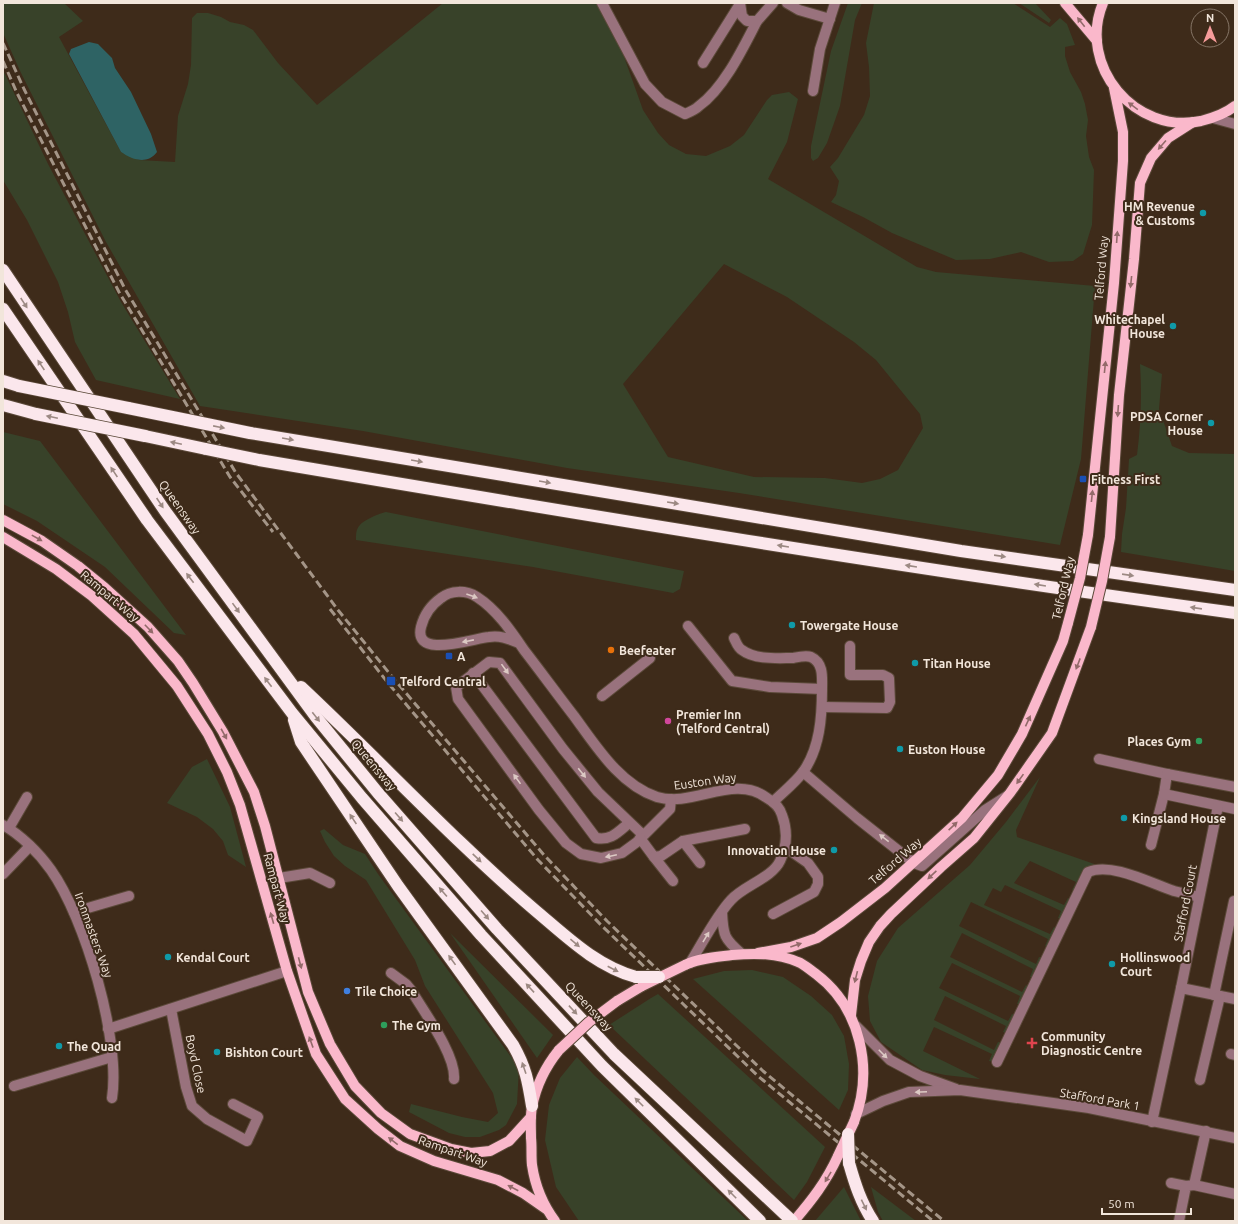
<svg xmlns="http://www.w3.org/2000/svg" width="1238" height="1224" viewBox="0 0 1238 1224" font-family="Ubuntu,sans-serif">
<rect width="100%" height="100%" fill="#3e2b1a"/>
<g fill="#384229" fill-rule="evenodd">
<path d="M3,3H64L83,21L59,37L121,152L139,160L175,162L178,116L188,84L191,65L192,18L197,13H208L221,17L230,22L244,25L253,30L278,63L317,105L443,3H599L617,37L643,110L658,133L669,145L686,154L706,156L730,146L744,135L767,100L772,95L789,92L798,99L787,142L768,179L917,267L936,272L1095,286L1081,459L1060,545L739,493L567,468L363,431L200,406L106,242L21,73L3,33ZM724,264L787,297L854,342L876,360L920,414L923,428L898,470L880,479L862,483L825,478L754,477L668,457L623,384Z"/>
<path d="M848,3H862L855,20L840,106L827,143L818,158L813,161L811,158V146L831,51Z"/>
<path d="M874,3H1013L1050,27L1060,18L1067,24L1075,45L1065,47V56L1070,72L1081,92L1085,104L1088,120L1086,136L1089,157L1094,170L1092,225L1083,254L1073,261L1049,262L1021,252L990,259L956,260L892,233L863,217L831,202L836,195L839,181L830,167L838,158L864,115L870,96L869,67L866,43Z"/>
<path d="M1019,3H1035L1051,20L1049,23Z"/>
<path d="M3,70L48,164L121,302L180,399L96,380L75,342L68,312L58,282L27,220L3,180Z"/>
<path d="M1140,364L1162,374L1159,409L1172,446L1189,453L1235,454V571L1121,552L1122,534L1126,508L1129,459L1137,455C1141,424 1142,395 1140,364Z"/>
<path d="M3,432L40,441L186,635L174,633L105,567L37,521L3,504Z"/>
<path d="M386,512L684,571L680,589L673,593L533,567L356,540C356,534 356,529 360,525C364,520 380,513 386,512Z"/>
<path d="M207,759L230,807L246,867L228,855L223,841L213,829L197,817L167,803L192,767Z"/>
<path d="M1040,777L1016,830L1017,837L1100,866L1091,873L1075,890H1072L1076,882L1030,861L1014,883L1064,905L1068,898L1071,900L1061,920L1058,918L1061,911L1005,885L1001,892L993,888L984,905L1050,934L1054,927L1057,929L1048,947L1045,946L1048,939L971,902L959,926L1036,964L1039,957L1043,958L1033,978L1030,977L1033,969L962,933L950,957L1022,992L1026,985L1029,987L1021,1005L1017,1004L1020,996L952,963L939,988L1008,1021L1012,1014L1016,1015L1007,1033L1003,1032L1006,1026L945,996L934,1020L994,1050L998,1042L1002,1043L993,1062L989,1061L992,1054L934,1027L923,1051L980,1079L945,1075L922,1070L881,1042L870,1021L868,996L877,961L898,928L970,865L1006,822Z"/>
<path d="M324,829L343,845L365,854L378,874L519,1068L517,1104L506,1125L499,1130L480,1137H465L449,1133L409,1112L411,1104L462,1117L488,1122L498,1113L493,1093L425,986L415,960L366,880L345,866L334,856L325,842L320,831Z"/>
<path d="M450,933L553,1035L537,1058Z"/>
<path d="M752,970L783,977L811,996L832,1015L844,1036L849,1064L848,1090L839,1110L693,979L724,971Z"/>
<path d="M658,994L825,1147L807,1182L794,1200L609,1025L651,998Z"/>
<path d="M577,1057L594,1075L748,1221H579L556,1187L545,1140L549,1105L560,1078Z"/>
<path d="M844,1187L861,1221H815Z"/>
<path d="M871,1187L916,1221H883L878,1212Z"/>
</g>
<path fill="#2e6364" d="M89,42L98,44L112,58L115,68L131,92L151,134L157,152C147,165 133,160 121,152L69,54L71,49Z"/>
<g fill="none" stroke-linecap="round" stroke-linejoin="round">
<defs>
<g id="minor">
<path d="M602,3L645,84L662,102L685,114C690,112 695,110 699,106C724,88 743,48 757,21"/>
<path d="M740,3L742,16L747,21H757L773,3"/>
<path d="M787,3L799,10L830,19"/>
<path d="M703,63L740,4"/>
<path d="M813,91L820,49L835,3"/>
<path d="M1213,118L1235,124"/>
<path d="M688,626L732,681L770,687L822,689"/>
<path d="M734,638C736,642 738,648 742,650C755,660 778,658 793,658C798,657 806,655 811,657C824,663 822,678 822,689C822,717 820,748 803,772C795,783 783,792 773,802"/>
<path d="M519,643C509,639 500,635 489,637C474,638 413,660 421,627C424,615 431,605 441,598C451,590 466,590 477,597C497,610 511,631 524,650C541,672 557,694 574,716C596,746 620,785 657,797C693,808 734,773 767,798C774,802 780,808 782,815C788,831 787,846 780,861C772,878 743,886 731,900C716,916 702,944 690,963"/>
<path d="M473,673L596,838C611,841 618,832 629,823"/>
<path d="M602,696L650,658"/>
<path d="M822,707L887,708L890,702L889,678L883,675H850V646"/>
<path d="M1099,759L1167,774L1164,794L1151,845"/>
<path d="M803,772L857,818L914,863L922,866L985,810L1007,796"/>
<path d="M1167,774L1235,787"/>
<path d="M1164,794L1235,809"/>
<path d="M3,825C21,835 39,853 51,870C85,918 121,1040 112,1098"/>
<path d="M9,828L27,797"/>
<path d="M643,835L598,792L563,749L500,663L489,662L456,687L458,699L539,810L566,843L581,854L601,858L622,853L637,842L670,809L671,799"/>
<path d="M640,838L654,857L661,856L683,841L745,829"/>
<path d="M683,841L700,863"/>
<path d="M654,857L673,881"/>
<path d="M3,874L30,846"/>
<path d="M279,878L310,873L330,883"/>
<path d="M74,912L129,896"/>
<path d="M722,912C723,935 724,939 742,954"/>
<path d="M773,914L814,892L818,884V877L808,863L785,847"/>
<path d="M391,973L406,984L411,990C424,1012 456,1055 454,1079"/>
<path d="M1181,988L1235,999"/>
<path d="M1214,995L1234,901"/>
<path d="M171,1009L186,1087L192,1106L207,1119L247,1141L258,1117L233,1104"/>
<path d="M856,1026L890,1060L920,1076L956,1089"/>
<path d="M108,1029L287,971"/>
<path d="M1231,1054L1235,1055"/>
<path d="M997,1062L1088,872C1112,862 1150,883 1174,891C1182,893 1191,895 1199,897"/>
<path d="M1200,1080L1220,996"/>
<path d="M14,1086L112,1057"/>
<path d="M856,1114L883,1101L909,1092L960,1090L1089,1108L1235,1138"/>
<path d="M1152,1122L1181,988L1218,806"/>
<path d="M1171,1183L1186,1186"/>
<path d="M1194,1185L1235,1194"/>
<path d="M1179,1221L1186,1186L1194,1185L1206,1131"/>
</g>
<g id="major">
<path d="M1065,3L1097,41"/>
<path d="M1103,3C1077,66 1135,135 1201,121C1213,118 1225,114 1235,106"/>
<path d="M3,520L42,541L78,566L105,588L148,627L178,661L193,683L223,732L254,792L265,826L308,992L330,1044L355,1086L381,1113L410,1134L451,1149L471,1153L490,1151L509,1141L531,1117"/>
<path d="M1088,535L1114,283L1123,161V132L1114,88"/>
<path d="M3,537L56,569L92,596L134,634L177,686L208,734L227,772L240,805L287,971L316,1054L345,1099L378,1129L400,1146L434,1161L498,1180L523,1193L546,1209"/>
<path d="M1110,537L1119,395L1134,259L1140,183L1151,158L1168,138L1193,122"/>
<path d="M758,953L791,947L817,938L841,922L885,888L962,818L998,775L1022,734L1063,641L1068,623"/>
<path d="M685,965C699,958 717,957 732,955C755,953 777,953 798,962C804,964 810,970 816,974C861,1008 874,1070 854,1122"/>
<path d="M617,1001L642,986"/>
<path d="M851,1015L855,980L861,961L869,942L880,926L891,914L941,867L974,838L1010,793L1052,733L1091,627"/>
<path d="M555,1221C543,1205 535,1185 532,1165C531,1156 532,1147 531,1138C531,1127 530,1117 532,1107C536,1086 546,1066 559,1050"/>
<path d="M794,1221C812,1200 826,1182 838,1156"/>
</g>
<g id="highway">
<path d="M3,270L165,511L316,717L378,793L497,929L614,1054L792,1221"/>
<path d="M3,309L147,520L292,713L362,798L481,935L602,1066L760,1221"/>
<path d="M3,381L19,386"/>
<path d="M3,405L36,414"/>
<path d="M128,408L187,420"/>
<path d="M250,433L961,551L1235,590"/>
<path d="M145,436L206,449"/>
<path d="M259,460C584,515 909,569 1235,613"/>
<path d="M301,687C380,761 454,841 536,911C567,937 596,966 636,977"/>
<path d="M294,720L301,742L398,886L513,1045C526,1068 528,1081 532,1106"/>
<path d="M849,1163C855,1184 861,1203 873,1221"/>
</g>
</defs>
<use href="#minor" stroke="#5b4939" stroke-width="12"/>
<use href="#major" stroke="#5b4939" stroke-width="12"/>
<use href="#highway" stroke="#5b4939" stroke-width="14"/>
<use href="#minor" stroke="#99727d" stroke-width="10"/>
<use href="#major" stroke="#fab8cb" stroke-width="10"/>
<use href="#highway" stroke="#fbe7ec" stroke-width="12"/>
<g stroke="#a49587" stroke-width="3" stroke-dasharray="8 4" stroke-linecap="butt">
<path d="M3,43L24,89L125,289L236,473L338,610L394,679L544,855L607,921L763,1071L944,1221"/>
<path d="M3,61L17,93L119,292L230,477L273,532"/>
<path d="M330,609L388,683L538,860L602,926L758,1076L933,1221"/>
</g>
<defs>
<g id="major-bridge">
<path d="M1068,623L1080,578L1088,535"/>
<path d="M1091,627L1102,581L1110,537"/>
<path d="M642,986L685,965"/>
<path d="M559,1050L589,1022L617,1001"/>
<path d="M838,1156L854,1122"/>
</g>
<g id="highway-bridge">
<path d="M19,386L128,408"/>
<path d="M36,414L145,436"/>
<path d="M187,420L250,433"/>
<path d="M206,449L259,460"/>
<path d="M636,977H659"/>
<path d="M848,1134L849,1163"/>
</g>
</defs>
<use href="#major-bridge" stroke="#5b4939" stroke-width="12" stroke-linecap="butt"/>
<use href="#highway-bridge" stroke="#5b4939" stroke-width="14" stroke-linecap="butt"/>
<use href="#major-bridge" stroke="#fab8cb" stroke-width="10"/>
<use href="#highway-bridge" stroke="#fbe7ec" stroke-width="12"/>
</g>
<defs><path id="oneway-solid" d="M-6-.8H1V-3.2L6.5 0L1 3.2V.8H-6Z"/></defs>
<g fill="#936a6a">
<use href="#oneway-solid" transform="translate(1081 22) rotate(-128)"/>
<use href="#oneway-solid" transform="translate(1133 106) rotate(-144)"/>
<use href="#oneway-solid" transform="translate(1162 145) rotate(131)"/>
<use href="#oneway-solid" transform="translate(1117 237) rotate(-86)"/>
<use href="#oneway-solid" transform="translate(1131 282) rotate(96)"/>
<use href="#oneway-solid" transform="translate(1105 367) rotate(-84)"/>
<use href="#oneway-solid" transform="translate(1118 411) rotate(94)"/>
<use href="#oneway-solid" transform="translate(1092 496) rotate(-84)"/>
<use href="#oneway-solid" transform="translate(37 538) rotate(29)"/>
<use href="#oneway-solid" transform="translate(149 629) rotate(46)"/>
<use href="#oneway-solid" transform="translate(1078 664) rotate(111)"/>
<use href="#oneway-solid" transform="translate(1028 721) rotate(-65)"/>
<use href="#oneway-solid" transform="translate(224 734) rotate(61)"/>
<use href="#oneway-solid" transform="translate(1020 779) rotate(125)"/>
<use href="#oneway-solid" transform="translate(953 826) rotate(-43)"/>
<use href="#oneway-solid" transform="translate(932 875) rotate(137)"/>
<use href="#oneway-solid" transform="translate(272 918) rotate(-106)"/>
<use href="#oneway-solid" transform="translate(796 945) rotate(-19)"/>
<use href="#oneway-solid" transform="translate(300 963) rotate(75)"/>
<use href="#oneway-solid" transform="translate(856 977) rotate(104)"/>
<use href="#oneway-solid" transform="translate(311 1042) rotate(-110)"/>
<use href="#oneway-solid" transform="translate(393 1141) rotate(-142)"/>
<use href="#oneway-solid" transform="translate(828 1177) rotate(121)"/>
<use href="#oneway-solid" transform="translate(513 1188) rotate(-152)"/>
</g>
<g fill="#9c8983">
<use href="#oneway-solid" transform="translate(24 303) rotate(57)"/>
<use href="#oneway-solid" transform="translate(41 365) rotate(-124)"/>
<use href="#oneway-solid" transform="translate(52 417) rotate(-168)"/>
<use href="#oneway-solid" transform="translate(219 427) rotate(11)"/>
<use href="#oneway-solid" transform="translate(288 439) rotate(10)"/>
<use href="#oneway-solid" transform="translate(176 443) rotate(-168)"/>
<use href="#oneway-solid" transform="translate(417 461) rotate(10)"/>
<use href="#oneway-solid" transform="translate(114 472) rotate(-124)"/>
<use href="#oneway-solid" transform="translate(545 482) rotate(10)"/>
<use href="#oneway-solid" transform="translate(160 503) rotate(56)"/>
<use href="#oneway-solid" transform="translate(673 503) rotate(9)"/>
<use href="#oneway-solid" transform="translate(783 546) rotate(-171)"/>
<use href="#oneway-solid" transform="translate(1000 556) rotate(8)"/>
<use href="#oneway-solid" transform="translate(911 566) rotate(-171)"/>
<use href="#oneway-solid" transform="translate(1128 575) rotate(8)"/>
<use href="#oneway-solid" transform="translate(190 578) rotate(-127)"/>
<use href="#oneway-solid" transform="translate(1040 585) rotate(-171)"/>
<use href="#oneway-solid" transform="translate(236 608) rotate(54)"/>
<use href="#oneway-solid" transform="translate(1196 608) rotate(-172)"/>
<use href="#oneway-solid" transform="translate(268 682) rotate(-127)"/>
<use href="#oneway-solid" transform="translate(316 717) rotate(52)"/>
<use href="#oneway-solid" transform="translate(399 817) rotate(49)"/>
<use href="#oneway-solid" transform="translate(353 819) rotate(-124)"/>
<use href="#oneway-solid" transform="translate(477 858) rotate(44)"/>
<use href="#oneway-solid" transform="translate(443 892) rotate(-131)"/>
<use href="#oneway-solid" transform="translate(485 915) rotate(49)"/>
<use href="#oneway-solid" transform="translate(575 943) rotate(40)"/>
<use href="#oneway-solid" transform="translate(452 960) rotate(-126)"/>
<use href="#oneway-solid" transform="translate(613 969) rotate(27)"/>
<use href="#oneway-solid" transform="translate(530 988) rotate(-133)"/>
<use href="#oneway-solid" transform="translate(573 1010) rotate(47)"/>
<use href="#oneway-solid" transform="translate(524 1068) rotate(-109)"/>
<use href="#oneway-solid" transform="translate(639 1102) rotate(-135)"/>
<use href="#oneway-solid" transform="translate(732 1194) rotate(-135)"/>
<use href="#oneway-solid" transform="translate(864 1205) rotate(64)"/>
</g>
<g fill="#dcc9c4">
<use href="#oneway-solid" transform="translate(472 596) rotate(20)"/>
<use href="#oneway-solid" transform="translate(468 641) rotate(169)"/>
<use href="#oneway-solid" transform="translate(505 669) rotate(54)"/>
<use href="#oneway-solid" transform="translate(582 773) rotate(51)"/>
<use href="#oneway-solid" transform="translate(517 779) rotate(-126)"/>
<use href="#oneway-solid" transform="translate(884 838) rotate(-142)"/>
<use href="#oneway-solid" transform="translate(611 856) rotate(168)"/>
<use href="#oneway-solid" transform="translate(706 937) rotate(-59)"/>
<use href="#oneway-solid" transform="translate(883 1054) rotate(45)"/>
<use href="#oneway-solid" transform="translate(921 1092) rotate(178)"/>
</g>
<g fill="#0f9aa8" stroke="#3e2b1a" stroke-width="1.5">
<circle cx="1203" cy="213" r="4"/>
<circle cx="1173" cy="326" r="4"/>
<circle cx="1211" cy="423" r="4"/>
<circle cx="792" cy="625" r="4"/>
<circle cx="915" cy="663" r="4"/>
<circle cx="900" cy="749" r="4"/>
<circle cx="1124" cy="818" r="4"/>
<circle cx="834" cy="850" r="4"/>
<circle cx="168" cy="957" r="4"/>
<circle cx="1112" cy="964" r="4"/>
<circle cx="59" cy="1046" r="4"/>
<circle cx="217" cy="1052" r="4"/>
</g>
<g fill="#1a4fb4" stroke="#3e2b1a" stroke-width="1.5">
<rect x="1079" y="475" width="8" height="8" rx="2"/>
<rect x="445" y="652" width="8" height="8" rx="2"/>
<rect x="386" y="676" width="10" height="10" rx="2"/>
</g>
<circle fill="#e8710a" stroke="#3e2b1a" stroke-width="1.5" cx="611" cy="650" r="4"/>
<circle fill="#d1479c" stroke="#3e2b1a" stroke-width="1.5" cx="668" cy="721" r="4"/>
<g fill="#2e9e5b" stroke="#3e2b1a" stroke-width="1.5">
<circle cx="1199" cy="741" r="4"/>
<circle cx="384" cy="1025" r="4"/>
</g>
<circle fill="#3f7fe0" stroke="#3e2b1a" stroke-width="1.5" cx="347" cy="991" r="4"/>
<path fill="#e0444e" stroke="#3e2b1a" stroke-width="1.5" d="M1030 1037h4v4h4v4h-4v4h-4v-4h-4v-4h4z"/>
<g text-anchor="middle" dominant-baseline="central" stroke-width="4" stroke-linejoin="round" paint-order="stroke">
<g font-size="12" font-weight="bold" fill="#f2e6db" stroke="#3e2b1a" text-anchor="start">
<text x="1195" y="206" text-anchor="end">HM Revenue<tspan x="1195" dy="14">&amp; Customs</tspan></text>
<text x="1165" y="319" text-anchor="end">Whitechapel<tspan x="1165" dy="14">House</tspan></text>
<text x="1203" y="416" text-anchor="end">PDSA Corner<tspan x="1203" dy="14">House</tspan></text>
<text x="1091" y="479">Fitness First</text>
<text x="800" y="625">Towergate House</text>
<text x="619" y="650">Beefeater</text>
<text x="457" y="656">A</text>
<text x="923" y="663">Titan House</text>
<text x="400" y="681">Telford Central</text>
<text x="676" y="714">Premier Inn<tspan x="676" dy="14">(Telford Central)</tspan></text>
<text x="1191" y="741" text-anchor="end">Places Gym</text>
<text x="908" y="749">Euston House</text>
<text x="1132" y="818">Kingsland House</text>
<text x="826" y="850" text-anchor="end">Innovation House</text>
<text x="176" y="957">Kendal Court</text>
<text x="1120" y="957">Hollinswood<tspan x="1120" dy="14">Court</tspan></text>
<text x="355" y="991">Tile Choice</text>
<text x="392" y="1025">The Gym</text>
<text x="1041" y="1036">Community<tspan x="1041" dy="14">Diagnostic Centre</tspan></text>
<text x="67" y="1046">The Quad</text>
<text x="225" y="1052">Bishton Court</text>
</g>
<g font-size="12" fill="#f2e6db" stroke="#3e2b1a">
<text transform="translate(1101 268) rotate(-85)">Telford Way</text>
<text transform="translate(180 507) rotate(55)">Queensway</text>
<text transform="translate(1063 588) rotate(-77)">Telford Way</text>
<text transform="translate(110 596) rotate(40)">Rampart Way</text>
<text transform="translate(374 765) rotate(50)">Queensway</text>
<text transform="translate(705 781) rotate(-8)">Euston Way</text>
<text transform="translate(895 861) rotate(-41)">Telford Way</text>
<text transform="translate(277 888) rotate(75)">Rampart Way</text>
<text transform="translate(1185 903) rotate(-79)">Stafford Court</text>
<text transform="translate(94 935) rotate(70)">Ironmasters Way</text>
<text transform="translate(589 1006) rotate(47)">Queensway</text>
<text transform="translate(196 1064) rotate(78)">Boyd Close</text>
<text transform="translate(1100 1099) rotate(10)">Stafford Park 1</text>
<text transform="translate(453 1151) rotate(19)">Rampart Way</text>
</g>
</g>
<rect width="1238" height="1224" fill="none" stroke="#f2e6db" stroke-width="8"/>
<g transform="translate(1210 28)"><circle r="19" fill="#3e2b1a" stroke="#867667"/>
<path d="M0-3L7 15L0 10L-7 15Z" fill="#f59b9a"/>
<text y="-6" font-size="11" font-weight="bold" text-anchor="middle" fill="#f2e6db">N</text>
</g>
<path d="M1102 1208v6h89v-6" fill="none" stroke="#f2e6db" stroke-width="2"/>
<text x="1108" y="1208" font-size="12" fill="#f2e6db" stroke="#3e2b1a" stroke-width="3" paint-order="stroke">50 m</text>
</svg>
